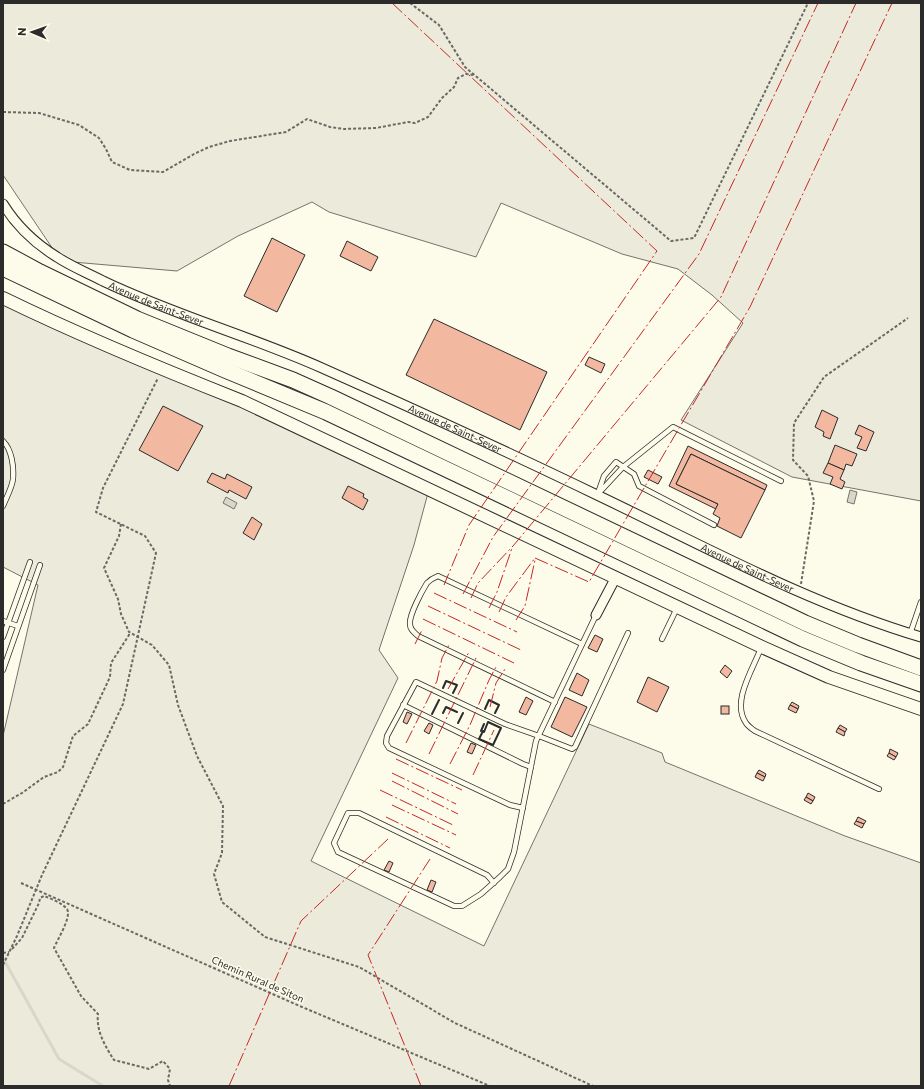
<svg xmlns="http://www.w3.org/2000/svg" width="924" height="1089" viewBox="0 0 924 1089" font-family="Commissioner,sans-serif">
<rect width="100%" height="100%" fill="#fdfbea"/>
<g fill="#ecebdb" stroke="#74746e">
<path d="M3,3H921V501L792,477L681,420L743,323L712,295L678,269L622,254L501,203L476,257L329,212L312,202L238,236L177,271L61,261L3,175Z"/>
<path d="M3,296L428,493L414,545L379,650L398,678L311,861L484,946L589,724L662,753L665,762L845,836L921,863V1086H3V736L38,585L3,567Z"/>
</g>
<g fill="#d8d7c9" stroke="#74746e">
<path d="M850,490L857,492L854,504L847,502Z"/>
<path d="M226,497L237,503L234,509L223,503Z"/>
</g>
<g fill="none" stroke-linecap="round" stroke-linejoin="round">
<path stroke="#d8d7c9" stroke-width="3" d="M3,958L59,1059L103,1086"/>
</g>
<g fill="#f2b8a0" stroke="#2b2b2b">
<path d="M272,238L305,255L277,312L244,296Z"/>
<path d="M347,241L378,257L371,271L340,256Z"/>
<path d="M434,319L547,372L520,430L406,375Z"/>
<path d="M589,357L605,364L601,373L585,365Z"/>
<path d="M163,406L203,426L178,471L139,450Z"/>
<path d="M822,410L838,418L830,439L823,436L824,432L815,427Z"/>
<path d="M859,425L874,432L866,451L857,448L862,437L855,434Z"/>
<path d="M835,445L857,454L852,466L846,464L844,470L828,463Z"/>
<path d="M688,446L767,485L765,490L691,454L676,484L718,504L716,509L669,486Z"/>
<path d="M691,454L765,490L741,538L717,526L720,518L713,514L718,504L676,484Z"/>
<path d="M828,463L844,470L840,479L845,482L842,489L830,484L833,477L823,473Z"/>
<path d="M648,470L662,477L658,484L644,477Z"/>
<path d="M212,473L225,479L227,474L252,487L246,499L229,490L228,493L207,482Z"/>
<path d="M348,486L364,494L363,497L368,500L363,510L342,498Z"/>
<path d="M252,517L262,524L254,540L243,533Z"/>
<path d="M595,635L603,639L597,652L588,648Z"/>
<path d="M725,665L732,671L727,678L720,672Z"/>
<path d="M577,673L589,680L582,696L569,690Z"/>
<path d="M648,677L669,687L657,712L637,702Z"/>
<path d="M526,697L533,701L526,715L519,712Z"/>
<path d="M565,697L587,707L572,737L551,727Z"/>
<path d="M792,702L799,706L798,709L790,705Z"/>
<path d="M790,705L798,709L796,713L788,709Z"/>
<rect x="721" y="706" width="8" height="8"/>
<path d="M407,712L412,714L407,724L403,722Z"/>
<path d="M429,723L433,725L429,734L424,731Z"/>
<path d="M840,725L847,729L845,732L838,728Z"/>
<path d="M838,728L845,732L844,736L836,732Z"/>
<path d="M471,743L476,745L472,754L467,752Z"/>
<path d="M890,749L898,753L896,757L889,753Z"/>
<path d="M889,753L896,757L894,760L887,756Z"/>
<path d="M759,770L766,774L765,777L757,773Z"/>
<path d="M757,773L765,777L763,781L755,777Z"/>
<path d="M808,793L815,797L813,801L806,797Z"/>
<path d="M806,797L813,801L811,804L804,800Z"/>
<path d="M858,817L866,821L864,824L856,821Z"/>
<path d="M856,821L864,824L862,828L854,824Z"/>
<path d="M389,861L393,863L389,872L384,870Z"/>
<path d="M431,880L436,882L432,892L427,890Z"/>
</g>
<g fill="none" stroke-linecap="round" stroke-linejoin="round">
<defs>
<g id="service">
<path d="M3,441C12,450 14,467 13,479C12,488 6,498 3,506"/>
<path d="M598,493L604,476L616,462L634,474L639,486L714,525"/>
<path d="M597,495L623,467L673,427L781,481"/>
<path d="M3,621L18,626"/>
<path d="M910,634L921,602"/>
<path d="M3,637L30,562"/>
<path d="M662,639L677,608"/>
<path d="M761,648C753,669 731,702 746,723C748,726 752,729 755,731L879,789"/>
<path d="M3,670L40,565"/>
<path d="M555,702L418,636C414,632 410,630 410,624C409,615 422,591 427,583C430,580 433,578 438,576L582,644"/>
<path d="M403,705L523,764L531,767"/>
<path d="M523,808L510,805L389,748L386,743L387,736L416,682L505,724L539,736L572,749L575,747L628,633"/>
<path d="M494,883L487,875L359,813H348L334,843L338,852L454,906H462L481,894L500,877L508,869L514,852L536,741L596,615"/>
</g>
<g id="minor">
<path id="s1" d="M3,204C16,225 36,244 57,257C72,267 88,273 103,281C174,315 250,336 322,368C414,409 506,451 597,495C704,546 807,603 921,637"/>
<path d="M596,615L616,577"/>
</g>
<path id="tertiary" d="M3,298C81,336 161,369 242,401L762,647L829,677L921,709"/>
<g id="primary">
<path d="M3,252L40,272L137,319L228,356L293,380L331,397L805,623L858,645L921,668"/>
<path d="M3,268L133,330L225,370L326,412L803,639L861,663L921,684"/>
</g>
</defs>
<use href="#service" stroke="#2b2b2b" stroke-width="6"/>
<use href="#minor" stroke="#2b2b2b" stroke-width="11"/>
<use href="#tertiary" stroke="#2b2b2b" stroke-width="14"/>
<use href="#primary" stroke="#2b2b2b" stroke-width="17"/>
<g stroke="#6a6964" stroke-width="2" stroke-dasharray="3 2" stroke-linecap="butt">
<path d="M410,3L439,25L465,67L671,241L694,238L808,3"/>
<path d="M3,112L39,113L79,125L99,138L106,149L112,162L130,170L163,172L194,154L209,147L230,141L286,132L307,119L330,127L344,129L376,128L408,122L415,123L428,117L442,98L454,87L458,78L466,74L473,75"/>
<path d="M121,524L119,536L104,568L118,599L121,614L129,632L152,645L169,665L178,705L197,756L223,806L222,853L214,874L222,902L265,937L359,967L455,1023L593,1086"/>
<path d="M801,584L814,501L808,476L793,460L794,423L824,377L908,318"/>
<path d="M3,804L22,793L44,777L58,772L63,767L73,736L88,724L110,677L111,663L129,635V632"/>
<path d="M21,883L302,1007L490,1086"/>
<path d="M12,949L22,938L39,903L40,898L44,896C52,899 62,903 67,909C72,917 57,940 54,948L81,996L98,1014C96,1031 105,1046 114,1060L149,1069L163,1061L170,1069L168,1080L170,1086"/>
<path d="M3,953L9,952"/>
<path d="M3,965L17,936L42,875L123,704L156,553L145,536L96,512L103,488L158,378"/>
</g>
<use href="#service" stroke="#fdfbea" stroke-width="4.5"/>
<use href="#minor" stroke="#fdfbea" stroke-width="9"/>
<use href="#tertiary" stroke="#fdfbea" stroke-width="12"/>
<use href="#primary" stroke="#fdfbea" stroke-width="15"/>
<g stroke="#2b2b2b" stroke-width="2">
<path d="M443,688L446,681L457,685L453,693"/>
<path d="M485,709L489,700L499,705L495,713"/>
<path d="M443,713L446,707L457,712"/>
<path d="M432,714L439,700"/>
<path d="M458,723L463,713"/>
<path d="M481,731L484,724"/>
<path d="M483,731L479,739L493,745L501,728L488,722L484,732"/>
</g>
<g stroke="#c62828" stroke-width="1" stroke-dasharray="14 3 2 3" stroke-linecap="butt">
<path d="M392,3L657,251L469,525L444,585"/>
<path d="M535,558L589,582L750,307L892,3"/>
<path d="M434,593L517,632"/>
<path d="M463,594L493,537L699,254L818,3"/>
<path d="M471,598L478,583L513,546L721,297L856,3"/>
<path d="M428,606L521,650"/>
<path d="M489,608L497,592L512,548"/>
<path d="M499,612L506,597L535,558"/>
<path d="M423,619L514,663"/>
<path d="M516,620L525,606L535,560"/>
<path d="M415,644L422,630"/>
<path d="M448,689L469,652"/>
<path d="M490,707L496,683L505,669"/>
<path d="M406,743L437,681L442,658L450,643"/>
<path d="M429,754L477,656"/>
<path d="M396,759L462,790"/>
<path d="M450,764L470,725L489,680L497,665"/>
<path d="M392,773L456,804"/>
<path d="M473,775L494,730"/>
<path d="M392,781L458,814"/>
<path d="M380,790L453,825"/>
<path d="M392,805L456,835"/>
<path d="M386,817L450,848"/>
<path d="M229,1086L301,921L388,839"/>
<path d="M421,1086L368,955L430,859"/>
</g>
</g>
<g text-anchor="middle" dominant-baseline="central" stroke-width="3" stroke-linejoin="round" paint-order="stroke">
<g font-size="10" fill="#2b2b2b" stroke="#fdfbea">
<text stroke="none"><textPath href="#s1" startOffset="186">Avenue de Saint-Sever</textPath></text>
<text stroke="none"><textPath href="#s1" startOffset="510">Avenue de Saint-Sever</textPath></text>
<text stroke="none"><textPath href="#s1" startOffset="834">Avenue de Saint-Sever</textPath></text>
<text transform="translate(258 979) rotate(24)">Chemin Rural de Siton</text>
</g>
</g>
<rect width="924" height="1089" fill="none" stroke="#2b2b2b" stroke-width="8"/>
<g transform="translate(32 32) rotate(272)" stroke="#fdfbea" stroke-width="3" paint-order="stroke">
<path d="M0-3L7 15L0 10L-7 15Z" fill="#2b2b2b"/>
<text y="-6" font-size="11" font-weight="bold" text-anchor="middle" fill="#2b2b2b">N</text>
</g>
</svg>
